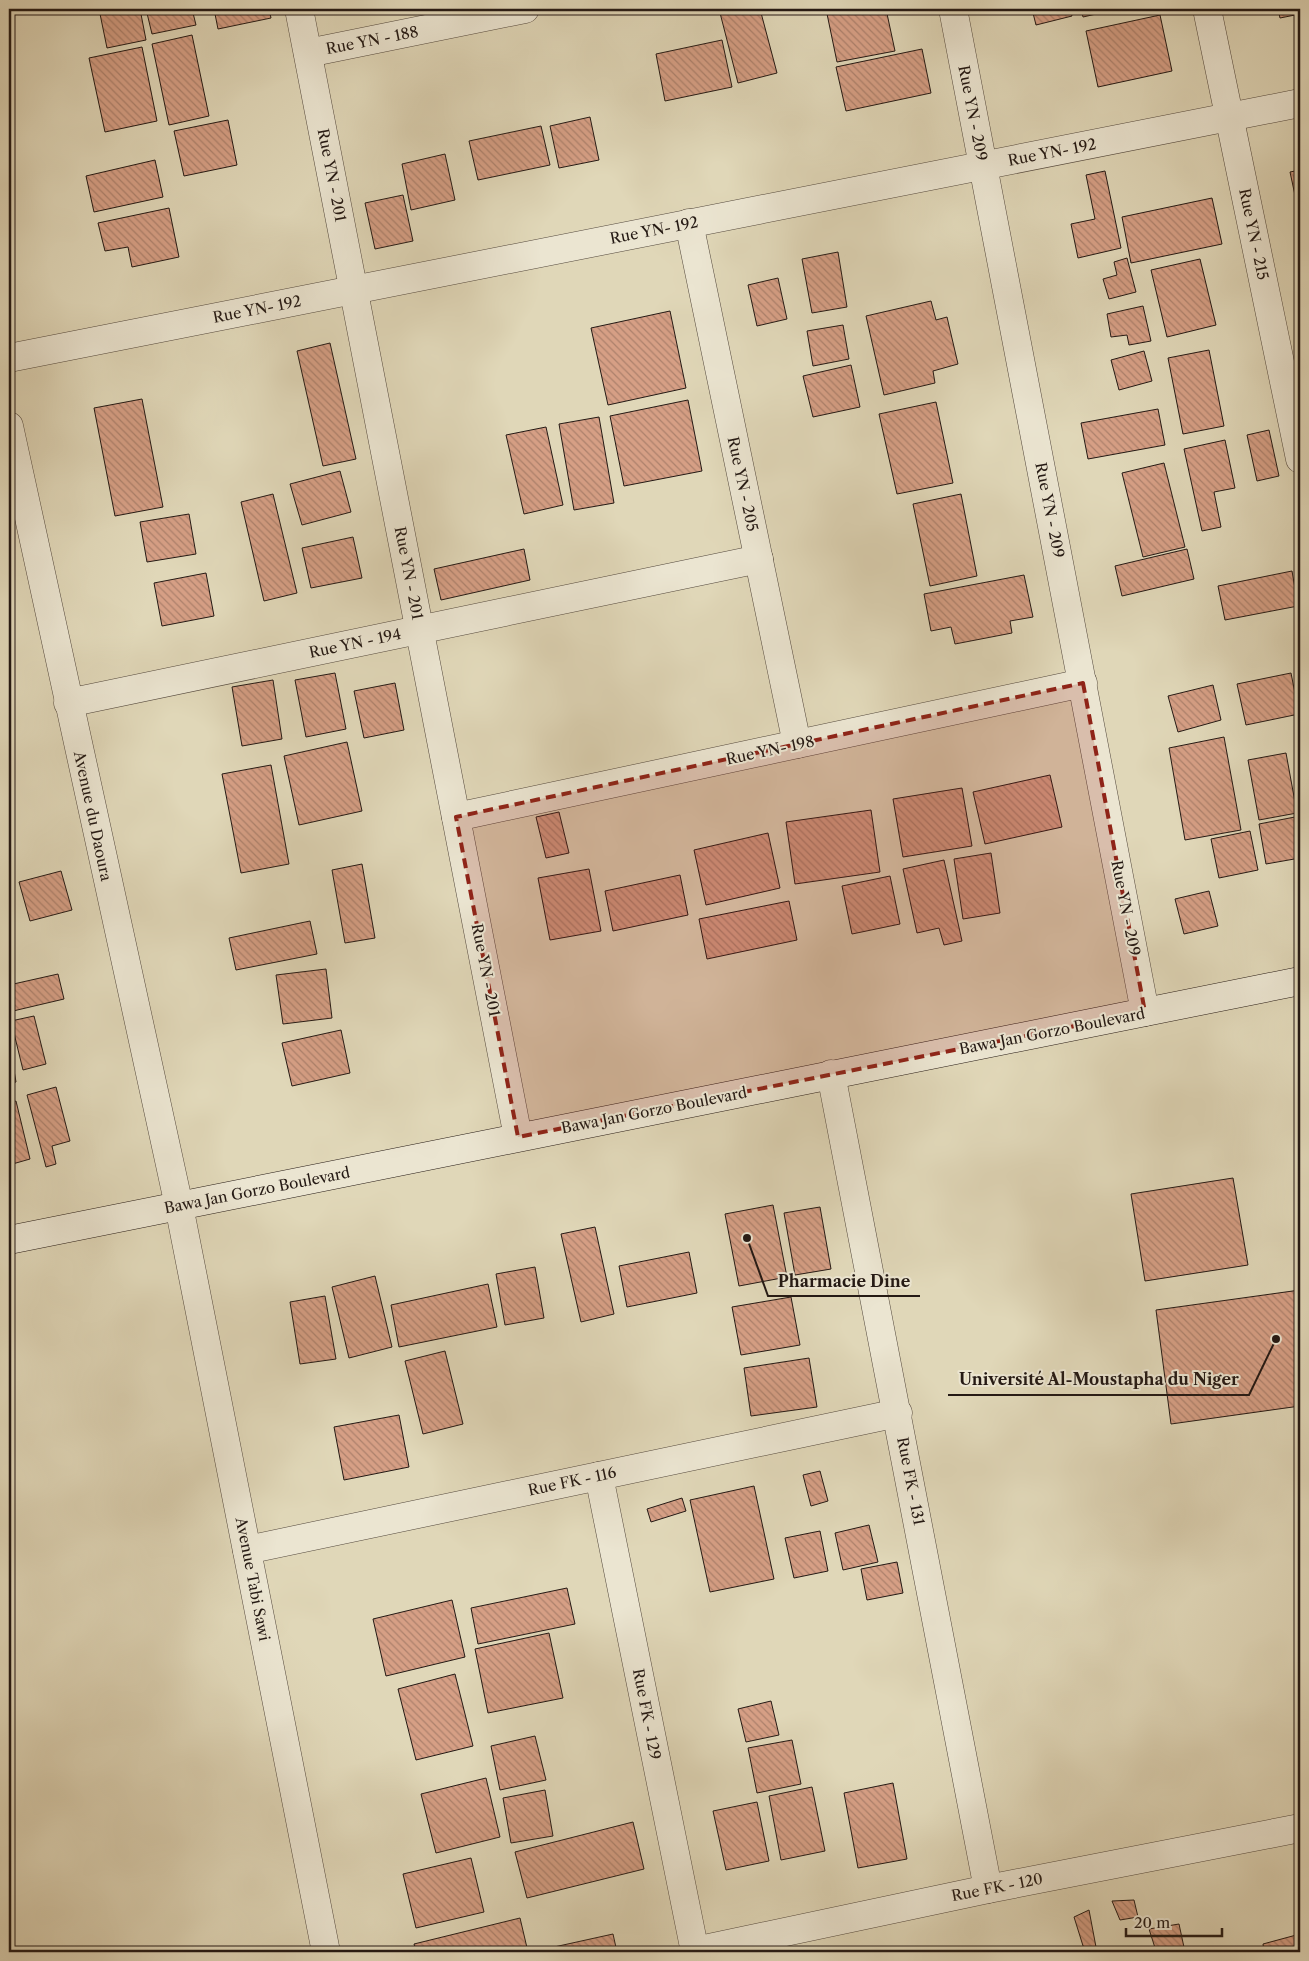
<svg xmlns="http://www.w3.org/2000/svg" width="1309" height="1961" viewBox="0 0 1309 1961" font-family="'Libre Caslon Text',serif">
<defs>
<pattern id="building-back-hatch" width="6" height="6" patternUnits="userSpaceOnUse" patternTransform="scale(1.25)"><rect width="6" height="6" fill="#d69f85"/><path d="M-1 5l2 2M0 0l6 6M5-1l2 2" fill="none" stroke="#ad816c"/></pattern>
</defs>
<rect width="100%" height="100%" fill="#e0d7b8"/>
<filter id="stains"><feTurbulence type="fractalNoise" baseFrequency=".004" numOctaves="4"/><feColorMatrix values="0 0 0 0 .2 0 0 0 0 .09 0 0 0 0 .02 0 0 0 .5 -.17"/></filter>
<radialGradient id="worn" r=".72"><stop offset=".6" stop-color="#630" stop-opacity="0"/><stop offset="1" stop-color="#630" stop-opacity=".3"/></radialGradient>
<g fill="url(#building-back-hatch)" stroke="#241914">
<path d="M99,9H140L146,40L107,48Z"/>
<path d="M146,9H192L196,25L152,34Z"/>
<path d="M214,9H269L271,18L218,29Z"/>
<path d="M719,9H760L777,73L738,83Z"/>
<path d="M826,9H886L895,51L837,62Z"/>
<path d="M1032,9H1070L1072,16L1036,25Z"/>
<path d="M1081,9H1118L1083,17Z"/>
<path d="M1278,9H1300V14L1280,18Z"/>
<path d="M1160,15L1172,71L1098,87L1086,31Z"/>
<path d="M192,35L209,116L169,125L152,44Z"/>
<path d="M722,40L732,87L665,101L656,54Z"/>
<path d="M142,47L157,121L105,132L89,58Z"/>
<path d="M922,49L931,93L846,111L836,67Z"/>
<path d="M590,117L599,160L559,168L550,126Z"/>
<path d="M228,120L237,165L184,176L174,131Z"/>
<path d="M541,126L550,165L478,180L469,141Z"/>
<path d="M445,154L455,200L411,210L402,164Z"/>
<path d="M155,160L163,197L94,212L86,176Z"/>
<path d="M1300,170V213L1299,214L1290,172Z"/>
<path d="M1105,171L1121,248L1078,258L1071,224L1095,219L1086,175Z"/>
<path d="M403,195L413,241L375,249L365,203Z"/>
<path d="M1212,198L1222,244L1131,263L1122,217Z"/>
<path d="M169,208L179,257L132,267L128,247L105,251L98,223Z"/>
<path d="M838,252L847,307L812,313L802,259Z"/>
<path d="M1127,258L1136,292L1109,299L1103,279L1117,275L1114,262Z"/>
<path d="M1200,259L1216,325L1167,337L1151,270Z"/>
<path d="M778,278L787,319L757,326L748,285Z"/>
<path d="M931,301L936,320L947,317L958,364L933,371L935,383L884,395L866,316Z"/>
<path d="M1143,306L1151,341L1129,345L1127,335L1111,337L1107,314Z"/>
<path d="M670,311L686,388L608,405L591,328Z"/>
<path d="M843,325L849,359L813,366L807,331Z"/>
<path d="M330,343L356,459L323,466L297,351Z"/>
<path d="M1209,350L1224,426L1183,434L1168,358Z"/>
<path d="M1144,351L1152,381L1119,390L1111,360Z"/>
<path d="M851,365L860,407L813,417L803,376Z"/>
<path d="M142,399L163,507L115,516L94,408Z"/>
<path d="M688,400L702,471L624,486L610,416Z"/>
<path d="M936,402L953,483L897,494L879,414Z"/>
<path d="M1158,409L1165,445L1088,459L1081,423Z"/>
<path d="M599,417L614,503L574,510L559,424Z"/>
<path d="M546,427L563,505L524,514L506,435Z"/>
<path d="M1269,430L1279,476L1257,481L1247,435Z"/>
<path d="M1225,440L1235,488L1214,492L1221,527L1202,531L1184,449Z"/>
<path d="M1164,463L1185,547L1143,557L1122,473Z"/>
<path d="M340,471L351,512L302,525L290,484Z"/>
<path d="M273,494L297,593L264,601L241,502Z"/>
<path d="M961,494L977,576L930,586L913,504Z"/>
<path d="M189,514L196,554L147,562L140,522Z"/>
<path d="M353,537L362,578L311,588L302,548Z"/>
<path d="M524,549L530,580L441,600L434,569Z"/>
<path d="M1187,549L1194,579L1122,596L1115,566Z"/>
<path d="M1292,571L1298,606L1225,620L1218,586Z"/>
<path d="M206,573L214,616L162,626L154,583Z"/>
<path d="M1024,575L1033,617L1010,621L1012,633L955,644L951,627L931,631L924,594Z"/>
<path d="M335,673L346,729L306,737L295,680Z"/>
<path d="M1291,673L1299,714L1246,725L1237,684Z"/>
<path d="M273,680L282,739L242,746L232,687Z"/>
<path d="M395,683L404,730L364,738L354,691Z"/>
<path d="M1213,685L1221,720L1178,732L1168,696Z"/>
<path d="M1224,737L1241,830L1185,840L1169,748Z"/>
<path d="M347,742L362,811L299,825L284,756Z"/>
<path d="M1286,753L1297,813L1259,820L1248,760Z"/>
<path d="M271,765L289,864L241,873L222,774Z"/>
<path d="M1050,775L1062,827L985,844L973,792Z"/>
<path d="M962,788L972,846L903,857L893,799Z"/>
<path d="M871,810L880,872L795,884L786,822Z"/>
<path d="M559,812L569,853L546,858L536,817Z"/>
<path d="M1300,816V858L1266,864L1259,824Z"/>
<path d="M1250,831L1258,870L1219,878L1211,839Z"/>
<path d="M768,833L780,888L706,905L694,850Z"/>
<path d="M991,853L1000,913L963,919L954,859Z"/>
<path d="M944,860L962,941L944,945L939,928L917,933L903,869Z"/>
<path d="M362,864L375,938L345,943L332,870Z"/>
<path d="M589,869L601,931L550,940L538,878Z"/>
<path d="M61,871L72,910L30,921L19,882Z"/>
<path d="M680,875L688,915L613,931L605,891Z"/>
<path d="M890,876L900,924L852,934L842,886Z"/>
<path d="M1209,891L1218,926L1184,934L1175,899Z"/>
<path d="M789,901L797,940L707,959L699,919Z"/>
<path d="M310,921L317,954L236,970L229,938Z"/>
<path d="M326,969L332,1018L283,1024L276,975Z"/>
<path d="M58,974L64,999L13,1011L9,985Z"/>
<path d="M34,1016L46,1064L23,1070L11,1021Z"/>
<path d="M341,1030L350,1073L292,1086L282,1043Z"/>
<path d="M9,1041L16,1082L9,1084Z"/>
<path d="M56,1087L70,1141L52,1146L56,1164L46,1167L27,1095Z"/>
<path d="M16,1101L30,1159L9,1165V1103Z"/>
<path d="M1233,1178L1248,1265L1145,1281L1131,1194Z"/>
<path d="M773,1205L787,1277L739,1286L725,1214Z"/>
<path d="M820,1207L831,1269L795,1275L784,1213Z"/>
<path d="M595,1227L614,1314L581,1322L561,1234Z"/>
<path d="M689,1252L697,1293L627,1307L619,1266Z"/>
<path d="M535,1267L544,1318L505,1325L496,1274Z"/>
<path d="M375,1276L392,1347L349,1358L332,1287Z"/>
<path d="M488,1284L497,1327L399,1347L391,1305Z"/>
<path d="M1300,1290V1406L1171,1424L1156,1310Z"/>
<path d="M325,1296L336,1359L300,1364L290,1302Z"/>
<path d="M791,1297L800,1345L741,1355L732,1307Z"/>
<path d="M445,1351L463,1424L423,1434L405,1361Z"/>
<path d="M809,1358L817,1407L751,1416L744,1368Z"/>
<path d="M399,1415L409,1467L344,1480L334,1427Z"/>
<path d="M820,1471L828,1501L811,1506L803,1475Z"/>
<path d="M754,1486L774,1579L710,1592L690,1500Z"/>
<path d="M682,1498L686,1511L651,1522L647,1509Z"/>
<path d="M869,1525L878,1562L843,1570L835,1533Z"/>
<path d="M820,1531L828,1571L794,1578L785,1538Z"/>
<path d="M897,1562L903,1593L867,1600L861,1569Z"/>
<path d="M567,1588L575,1624L478,1644L471,1608Z"/>
<path d="M452,1600L465,1657L386,1676L373,1619Z"/>
<path d="M549,1633L563,1698L488,1713L475,1649Z"/>
<path d="M455,1674L473,1746L416,1760L398,1689Z"/>
<path d="M771,1701L779,1735L746,1742L738,1709Z"/>
<path d="M535,1736L546,1780L500,1790L491,1746Z"/>
<path d="M792,1740L801,1784L757,1793L748,1748Z"/>
<path d="M486,1778L500,1837L436,1853L421,1794Z"/>
<path d="M893,1783L907,1859L858,1868L844,1793Z"/>
<path d="M812,1787L825,1851L781,1860L769,1796Z"/>
<path d="M545,1790L553,1836L511,1843L503,1798Z"/>
<path d="M757,1802L769,1861L726,1870L713,1811Z"/>
<path d="M633,1822L644,1869L527,1898L515,1852Z"/>
<path d="M471,1858L484,1912L416,1928L403,1874Z"/>
<path d="M1134,1900L1138,1917L1120,1920L1112,1901Z"/>
<path d="M1089,1910L1096,1947L1084,1949L1074,1917Z"/>
<path d="M520,1918L528,1952H416L414,1944Z"/>
<path d="M1179,1924L1185,1952H1151V1950L1156,1951L1149,1929Z"/>
<path d="M613,1934L617,1952H536V1951Z"/>
<path d="M1300,1934V1952H1264L1263,1944Z"/>
</g>
<g fill="none" stroke-linecap="round" stroke-linejoin="round">
<defs>
<g id="minor">
<path d="M299,9L518,1137"/>
<path d="M953,9L1145,1012"/>
<path d="M1207,9L1300,459"/>
<path d="M308,53L525,9"/>
<path d="M689,223L797,744"/>
<path d="M9,358L1300,103"/>
<path d="M68,703L759,559"/>
<path d="M456,817L1083,683"/>
<path d="M831,1074L988,1889"/>
<path d="M599,1476L695,1952"/>
<path d="M247,1550L898,1413"/>
<path d="M695,1951L988,1889L1300,1828"/>
</g>
<path id="tertiary" d="M9,426L179,1206L326,1952"/>
<path id="secondary" d="M9,1240L1300,981"/>
</defs>
<use href="#minor" stroke="#53483d" stroke-width="29"/>
<use href="#tertiary" stroke="#53483d" stroke-width="29"/>
<use href="#secondary" stroke="#241914" stroke-width="29"/>
<use href="#minor" stroke="#ebe5d1" stroke-width="28"/>
<use href="#tertiary" stroke="#ebe5d1" stroke-width="28"/>
<use href="#secondary" stroke="#ebe5d1" stroke-width="28"/>
</g>
<path fill="#8f2418" fill-opacity="0.2" stroke="#8f2418" stroke-width="4" stroke-dasharray="10 6" stroke-linejoin="round" d="M1083,683L1145,1012L518,1137L456,817Z"/>
<g text-anchor="middle" dominant-baseline="central" stroke-width="4" stroke-linejoin="round" paint-order="stroke">
<g font-size="15" fill="#241914" stroke="#ebe5d1">
<text transform="translate(372 40) rotate(-11)">Rue YN - 188</text>
<text transform="translate(973 113) rotate(79)">Rue YN - 209</text>
<text transform="translate(1052 152) rotate(-11)">Rue YN- 192</text>
<text transform="translate(332 175) rotate(79)">Rue YN - 201</text>
<text transform="translate(654 230) rotate(-11)">Rue YN- 192</text>
<text transform="translate(1254 234) rotate(78)">Rue YN - 215</text>
<text transform="translate(257 309) rotate(-11)">Rue YN- 192</text>
<text transform="translate(743 484) rotate(78)">Rue YN - 205</text>
<text transform="translate(1050 510) rotate(79)">Rue YN - 209</text>
<text transform="translate(409 573) rotate(79)">Rue YN - 201</text>
<text transform="translate(355 643) rotate(-12)">Rue YN - 194</text>
<text transform="translate(770 750) rotate(-12)">Rue YN- 198</text>
<text transform="translate(93 816) rotate(78)">Avenue du Daoura</text>
<text transform="translate(1126 908) rotate(79)">Rue YN - 209</text>
<text transform="translate(486 970) rotate(79)">Rue YN - 201</text>
<text transform="translate(1052 1031) rotate(-11)">Bawa Jan Gorzo Boulevard</text>
<text transform="translate(654 1110) rotate(-11)">Bawa Jan Gorzo Boulevard</text>
<text transform="translate(257 1190) rotate(-11)">Bawa Jan Gorzo Boulevard</text>
<text transform="translate(572 1481) rotate(-12)">Rue FK - 116</text>
<text transform="translate(911 1481) rotate(79)">Rue FK - 131</text>
<text transform="translate(253 1579) rotate(79)">Avenue Tabi Sawi</text>
<text transform="translate(647 1714) rotate(79)">Rue FK - 129</text>
<text transform="translate(997 1887) rotate(-11)">Rue FK - 120</text>
</g>
</g>
<path fill="none" stroke="#241914" stroke-width="2" d="M747 1238L768 1296H920M1276 1339L1249 1395H948"/>
<g fill="#241914" stroke="#ebe5d1" stroke-width="2">
<circle cx="747" cy="1238" r="5"/>
<circle cx="1276" cy="1339" r="5"/>
</g>
<g font-size="16" text-anchor="middle" font-weight="bold" fill="#241914" stroke="#ebe5d1" stroke-width="4" stroke-linejoin="round" paint-order="stroke">
<text x="844" y="1287">Pharmacie Dine</text>
<text x="1099" y="1385">Université Al-Moustapha du Niger</text>
</g>
<rect width="1309" height="1961" fill="none" stroke="#e0d7b8" stroke-width="30"/>
<rect x="10" y="10" width="1289" height="1941" fill="none" stroke="#241914" stroke-width="2.5"/>
<rect x="15" y="15" width="1279" height="1931" fill="none" stroke="#241914"/>
<path d="M1126 1928v8h96v-8" fill="none" stroke="#241914" stroke-width="2.5"/>
<text x="1134" y="1928" font-size="15" fill="#241914" stroke="#ebe5d1" stroke-width="4" paint-order="stroke">20 m</text>
<rect width="100%" height="100%" filter="url(#stains)"/>
<rect width="100%" height="100%" fill="url(#worn)"/>
</svg>
